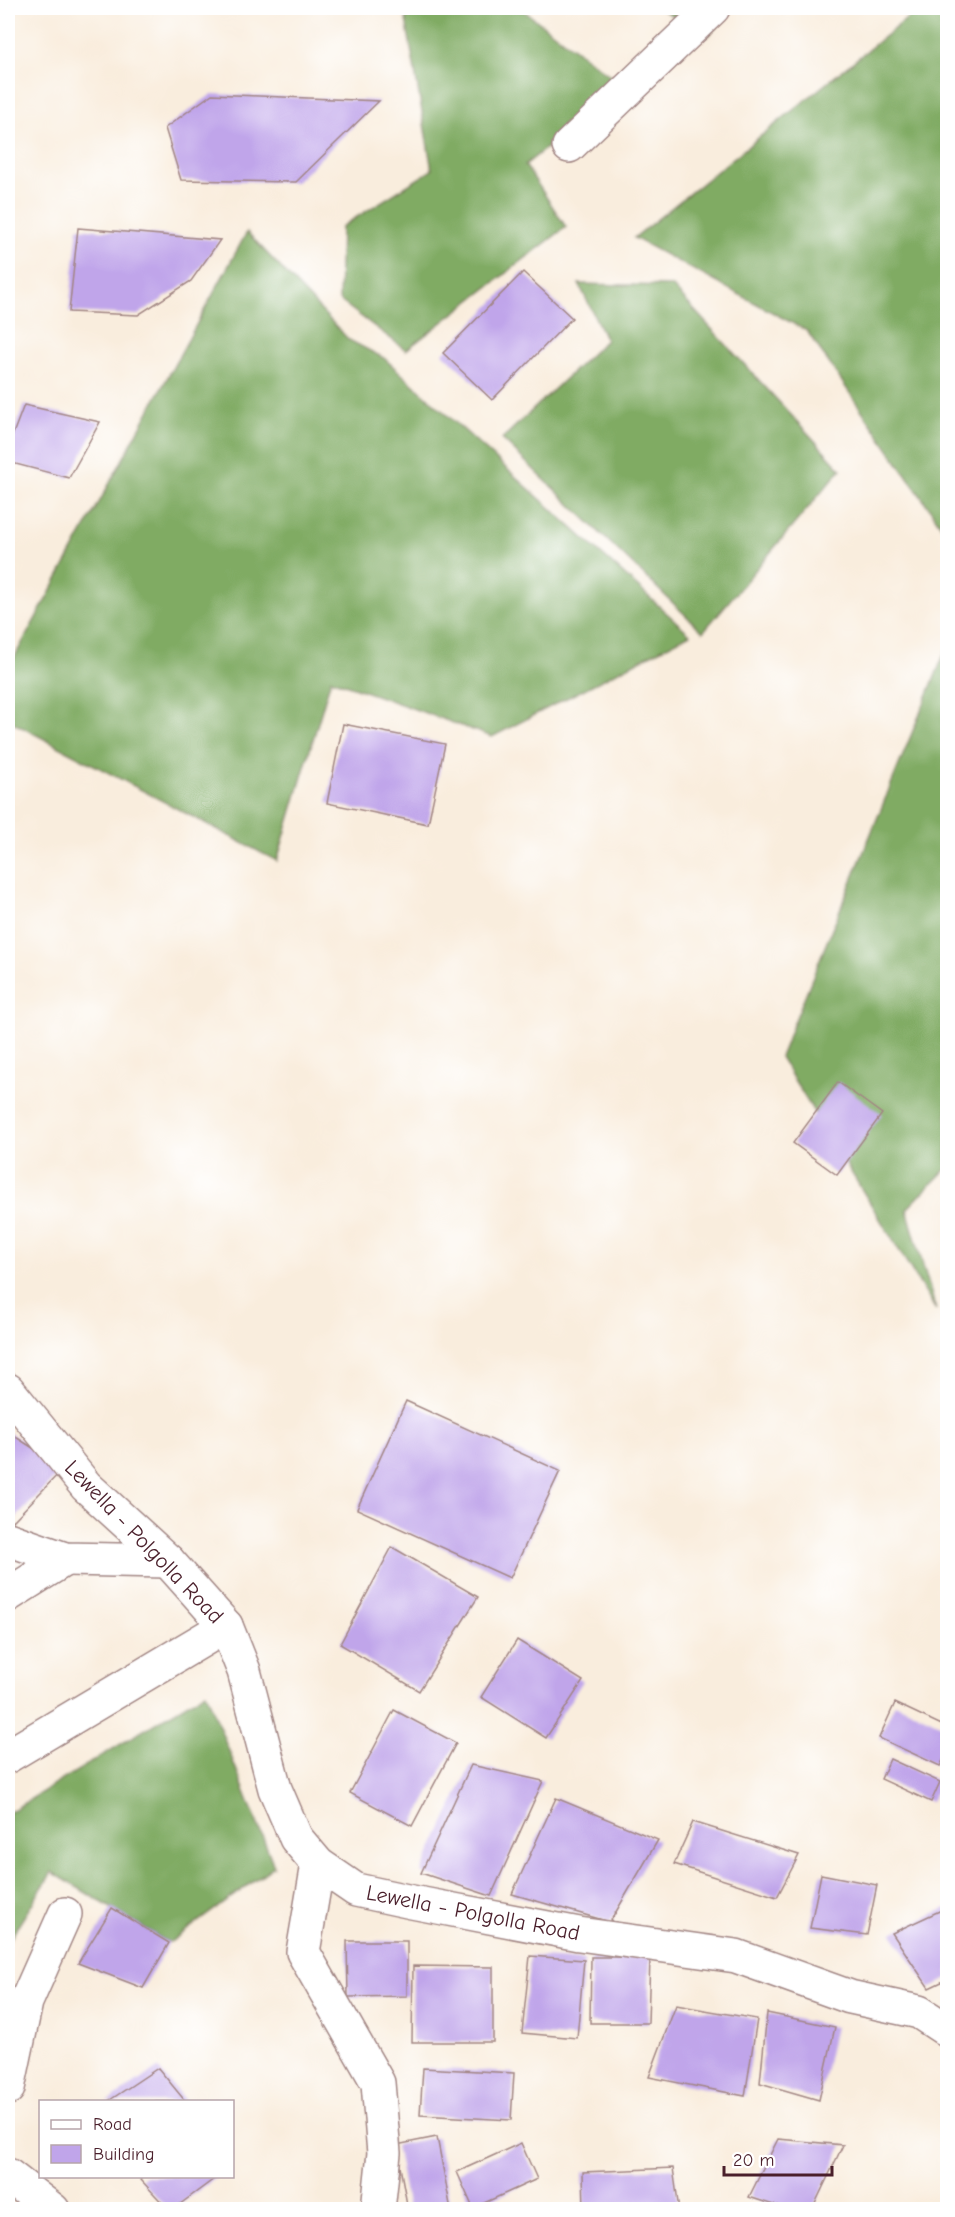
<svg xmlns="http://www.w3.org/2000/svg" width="955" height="2217" viewBox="0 0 955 2217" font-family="'Comic Neue',sans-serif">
<rect width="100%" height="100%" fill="#fff"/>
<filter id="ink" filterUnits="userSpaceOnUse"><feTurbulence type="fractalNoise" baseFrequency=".0167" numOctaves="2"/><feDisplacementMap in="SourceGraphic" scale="12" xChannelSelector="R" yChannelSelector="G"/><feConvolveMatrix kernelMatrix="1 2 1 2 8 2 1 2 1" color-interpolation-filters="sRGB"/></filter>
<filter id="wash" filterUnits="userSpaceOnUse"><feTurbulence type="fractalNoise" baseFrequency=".008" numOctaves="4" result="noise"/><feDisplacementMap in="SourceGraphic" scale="24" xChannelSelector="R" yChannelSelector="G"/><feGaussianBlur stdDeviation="1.35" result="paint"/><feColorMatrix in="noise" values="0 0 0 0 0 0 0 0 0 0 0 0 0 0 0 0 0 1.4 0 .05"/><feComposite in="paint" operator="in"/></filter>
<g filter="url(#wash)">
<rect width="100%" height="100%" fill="#f9eddd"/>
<g fill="#80ab63" stroke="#656547" stroke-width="1.5">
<path d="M404,8H520L624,86L525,165L566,227L406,350L339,300L341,227L432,170Z"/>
<path d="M659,8H732L708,36Z"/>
<path d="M920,8H947L948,305L942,315L948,318L947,534L807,331L634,238Z"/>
<path d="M247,232L349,340L384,358L690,634L492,737L331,679L277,861L8,720V669Z"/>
<path d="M579,284L672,286L841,469L703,632L502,439L606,340Z"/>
<path d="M947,647V1168L907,1209L936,1310L780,1057Z"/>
<path d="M206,1692L274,1866L169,1943L52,1872L8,1942V1813Z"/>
</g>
<g id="blocks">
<g fill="#c0a5ea">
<path d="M212,94L379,101L296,182L181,180L165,128Z"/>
<path d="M78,228L220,240L191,281L138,315L69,312Z"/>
<path d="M523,272L572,318L492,400L443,353Z"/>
<path d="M24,405L100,422L69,478L8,462V447Z"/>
<path d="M10,543V575H8V544Z"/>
<path d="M343,724L445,744L428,824L327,803Z"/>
<path d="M838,1082L882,1114L837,1175L793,1143Z"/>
<path d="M406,1401L560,1471L510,1578L357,1509Z"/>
<path d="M8,1432L64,1468L13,1521L8,1518Z"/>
<path d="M392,1547L478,1597L419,1691L340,1644Z"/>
<path d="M517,1640L583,1681L546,1738L481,1697Z"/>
<path d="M895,1703L948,1728V1751L940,1766L879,1738Z"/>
<path d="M394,1710L456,1743L412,1826L350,1793Z"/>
<path d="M890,1759L940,1782L931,1802L881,1779Z"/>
<path d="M471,1765L543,1781L491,1896L421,1873Z"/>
<path d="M556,1798L658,1840L610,1922L512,1894Z"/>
<path d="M693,1822L799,1855L777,1897L674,1864Z"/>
<path d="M821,1874L877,1885L867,1935L810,1928Z"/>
<path d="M948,1907V1979L929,1988L892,1933Z"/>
<path d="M112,1908L169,1943L143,1988L78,1963Z"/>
<path d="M347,1941H407V1996L348,1997Z"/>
<path d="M530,1956L584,1960L577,2038L522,2033Z"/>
<path d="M591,1957H650L648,2023H590Z"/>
<path d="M413,1966L493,1967V2042H412Z"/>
<path d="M676,2005L757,2019L745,2096L649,2077Z"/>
<path d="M767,2013L835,2027L819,2100L760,2083Z"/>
<path d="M158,2068L186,2102H107Z"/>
<path d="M423,2068L514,2073L511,2120L420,2115Z"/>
<path d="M437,2137L451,2210H408L396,2145Z"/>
<path d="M778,2139L843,2145L812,2210H789L749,2197Z"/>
<path d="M521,2143L537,2179L473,2208L457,2172Z"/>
<path d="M673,2168L679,2210H584L583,2172Z"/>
<path d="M144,2176H218L172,2210H169L141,2180Z"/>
</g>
</g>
</g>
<g filter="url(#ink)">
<use href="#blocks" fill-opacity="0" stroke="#a28684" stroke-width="1.5"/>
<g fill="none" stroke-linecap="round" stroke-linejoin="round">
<defs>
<g id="minor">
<path d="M569,146L713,8"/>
<path d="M8,1390L86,1486L168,1561L226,1626L244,1671L275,1789L296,1838L318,1864L356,1890L412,1902L579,1934L736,1956L850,1997L919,2012L948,2031"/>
<path d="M8,1539L65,1559L168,1561"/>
<path d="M8,1595L65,1559"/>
<path d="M8,1756L226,1626"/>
<path d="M318,1864L303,1952L378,2083L384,2153L378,2210"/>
<path d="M8,2088L26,2002L65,1914"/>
<path d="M8,2175L53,2210"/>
</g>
</defs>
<use href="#minor" stroke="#a28684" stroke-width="36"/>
<use href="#minor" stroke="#fff" stroke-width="33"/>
</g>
</g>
<g text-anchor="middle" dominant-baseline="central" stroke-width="4.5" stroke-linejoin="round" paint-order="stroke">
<g font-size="22" fill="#4a1f2b" stroke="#fff">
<text transform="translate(144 1542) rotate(46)">Lewella - Polgolla Road</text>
<text transform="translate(473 1913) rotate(11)">Lewella - Polgolla Road</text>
</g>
</g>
<rect width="955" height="2217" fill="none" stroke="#fff" stroke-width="30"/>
<rect x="39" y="2100" width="195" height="78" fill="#ffffff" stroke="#b7a5aa" stroke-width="1.5"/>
<rect x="51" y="2120" width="30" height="9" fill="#ffffff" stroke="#b7a5aa" stroke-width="1.5"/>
<text x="93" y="2130" font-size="18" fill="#4a1f2b">Road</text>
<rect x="51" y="2145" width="30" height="18" fill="#c0a5ea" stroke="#b7a5aa" stroke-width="1.5"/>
<text x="93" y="2160" font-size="18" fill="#4a1f2b">Building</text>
<path d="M724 2166v9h108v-9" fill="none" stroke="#4a1f2b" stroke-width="3"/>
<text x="733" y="2166" font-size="18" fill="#4a1f2b" stroke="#ffffff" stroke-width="4.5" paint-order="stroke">20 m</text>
</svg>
